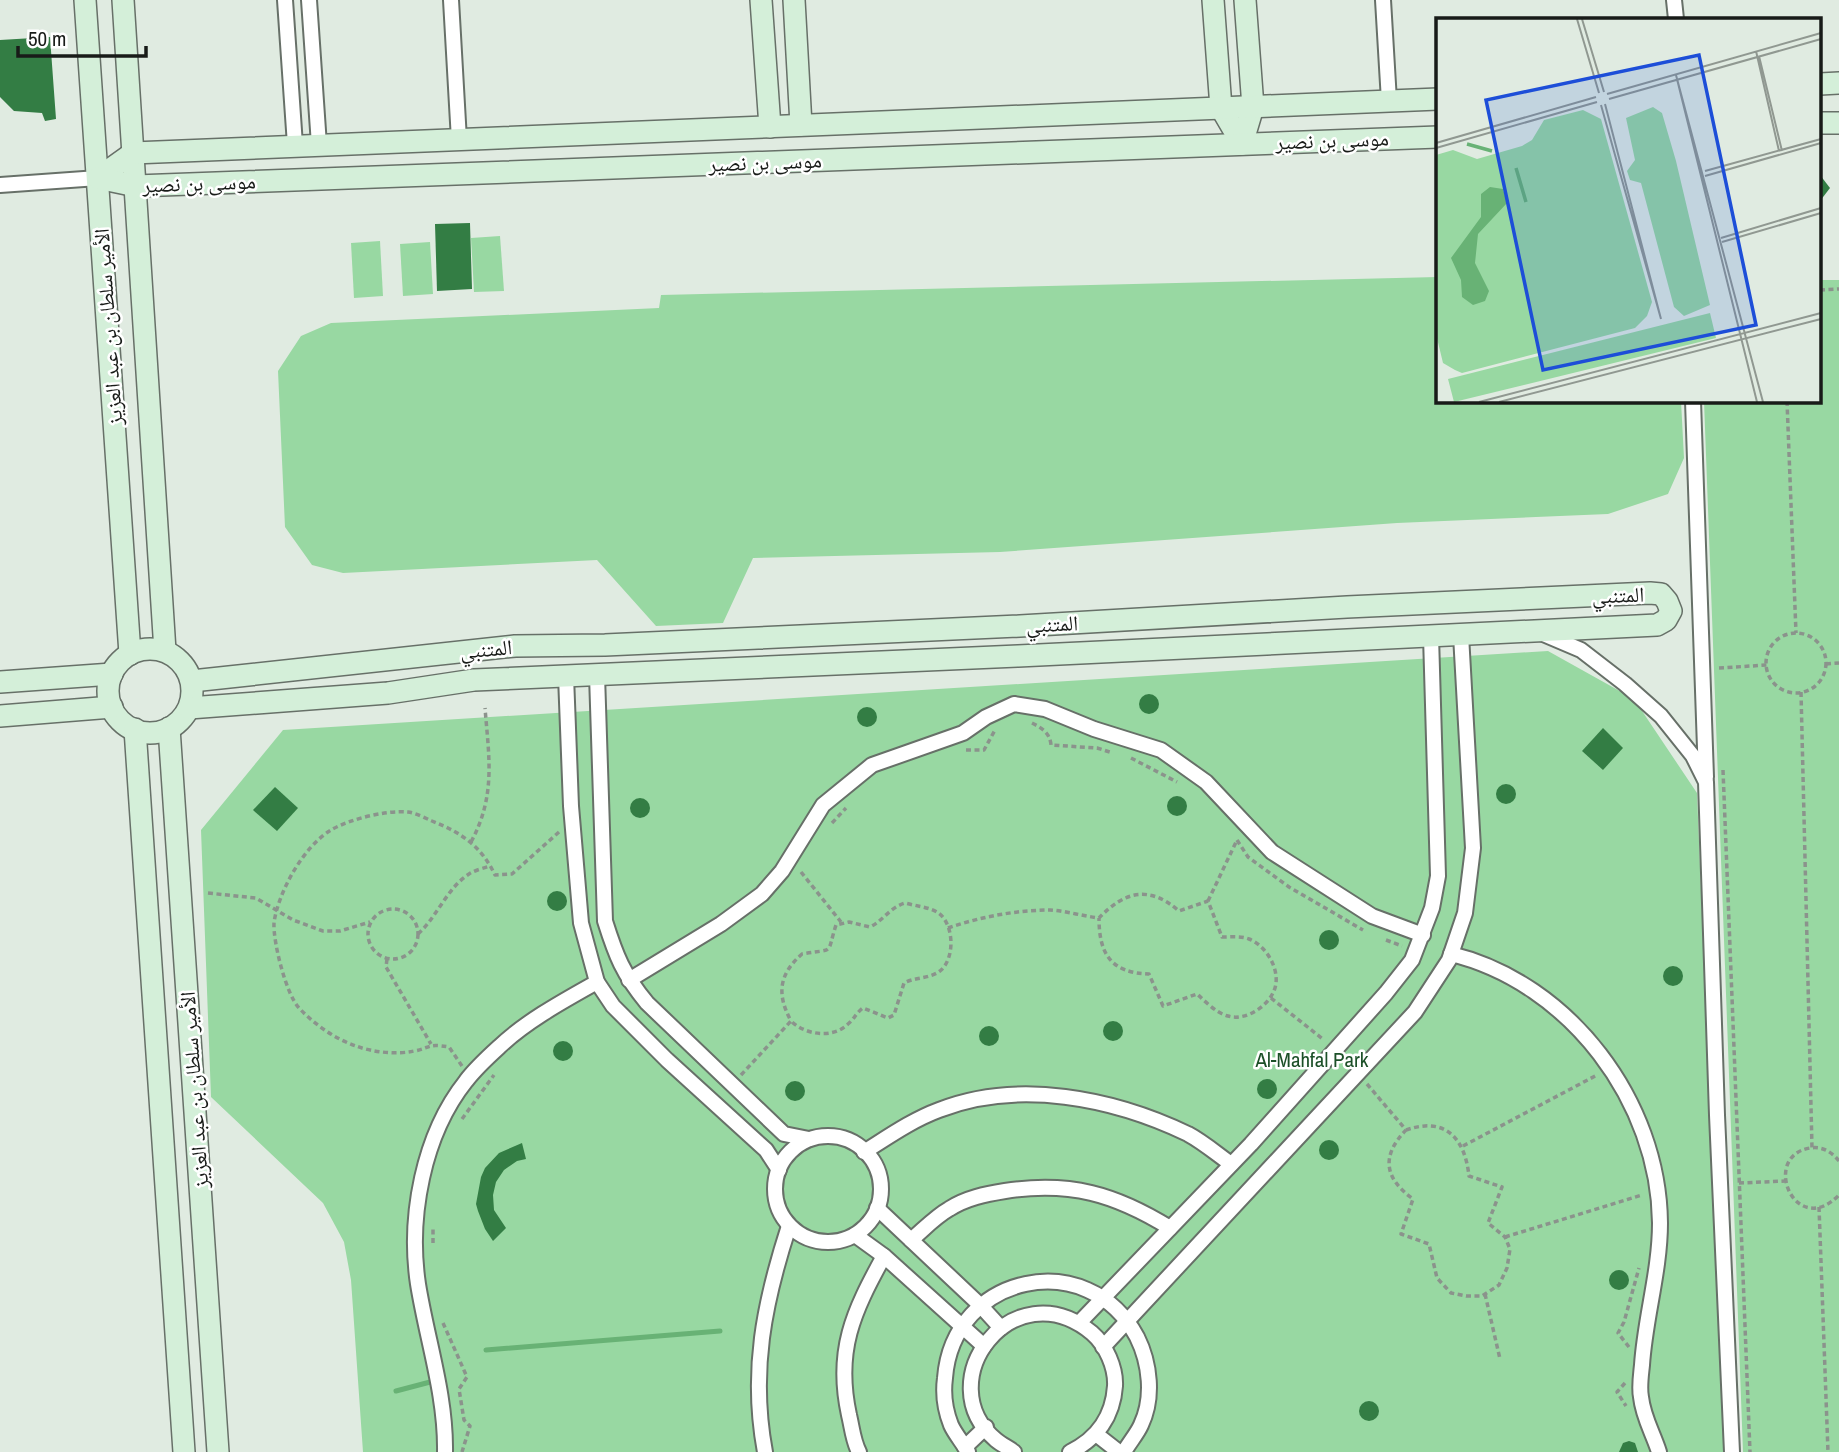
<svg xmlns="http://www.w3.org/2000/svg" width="1839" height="1452" viewBox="0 0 1839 1452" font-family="'Archivo Narrow','Noto Naskh Arabic',sans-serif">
<rect width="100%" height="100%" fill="#e0ebe1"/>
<g fill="#98d8a2">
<path d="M500,236L504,291L474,292L471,238Z"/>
<path d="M380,241L383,296L354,298L351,243Z"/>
<path d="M430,242L433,294L403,296L400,244Z"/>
<path d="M1438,277V401H1681L1684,458L1668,494L1608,514L1397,523L1000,552L753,558L723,623L656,626L597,560L343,573L312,565L285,527L278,371L301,336L331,323L659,308L661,295Z"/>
<path d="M1820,280H1839V1452H1743L1704,401H1820Z"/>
<path d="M1548,651L1634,699L1697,793L1724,1452H363L351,1280L344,1242L323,1203L211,1097L201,830L283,730Z"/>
</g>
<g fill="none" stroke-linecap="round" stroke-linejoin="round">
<g stroke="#68b275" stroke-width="5">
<path d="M486,1350L720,1331"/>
<path d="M396,1391L434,1381"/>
</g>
</g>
<g fill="#337d44">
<path d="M50,37L56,119L45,121L42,113L14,111L0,97V40Z"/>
<path d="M1820,175L1830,188L1820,201Z"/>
<path d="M470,223L472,289L437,291L435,224Z"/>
<circle cx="1149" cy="704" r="10"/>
<circle cx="867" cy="717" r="10"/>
<path d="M1603,728L1623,748L1603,770L1582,751Z"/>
<circle cx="1506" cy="794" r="10"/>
<path d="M275,787L298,808L277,831L253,810Z"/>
<circle cx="1177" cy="806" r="10"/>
<circle cx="640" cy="808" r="10"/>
<circle cx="557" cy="901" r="10"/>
<circle cx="1329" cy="940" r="10"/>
<circle cx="1673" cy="976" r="10"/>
<circle cx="1113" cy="1031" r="10"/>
<circle cx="989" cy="1036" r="10"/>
<circle cx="563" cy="1051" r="10"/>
<circle cx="1267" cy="1089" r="10"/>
<circle cx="795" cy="1091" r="10"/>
<circle cx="1329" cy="1150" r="10"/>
<path d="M522,1143L526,1159L517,1161L504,1170L496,1182L493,1195L494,1210L506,1228L493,1241L485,1229L478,1211L476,1204L481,1177L485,1168L499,1153Z"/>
<circle cx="1619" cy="1280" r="10"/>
<circle cx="1369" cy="1411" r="10"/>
<path d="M1629,1441L1635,1443L1638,1452H1619L1623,1443Z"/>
</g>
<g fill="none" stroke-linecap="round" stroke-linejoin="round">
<defs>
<g id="street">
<path d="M285,0L295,145"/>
<path d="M309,0L319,145"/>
<path d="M451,0L459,140"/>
<path d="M1383,0L1389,101"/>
<path d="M1674,0L1676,19"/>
<path d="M0,185L98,178"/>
<path d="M1693,401L1706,777"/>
<path d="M1541,633L1581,650L1625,684L1661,716L1693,756L1706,782L1717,1115L1732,1452"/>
<path d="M597,675L605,921C616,956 623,974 647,1003L784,1134L809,1139"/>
<path d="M566,676L571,806L581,923L597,982L613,1006L667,1060L766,1150L779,1170"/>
<path d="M1451,954C1570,983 1659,1102 1660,1223C1660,1271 1645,1318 1642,1365C1641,1375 1639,1387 1641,1397C1643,1417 1653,1433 1659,1452"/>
<path d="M629,980L721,924L762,894L782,871L823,805L872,765L963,733L986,717L1014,704L1045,709L1094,729L1161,750L1206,782L1272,852L1372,916L1423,935"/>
<circle cx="828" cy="1189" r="53"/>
<path d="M864,1152C888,1137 912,1120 939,1110C1018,1079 1113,1098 1188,1134C1203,1142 1217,1154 1231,1164"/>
<path d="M877,1208L980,1305L1001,1328"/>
<path d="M855,1235L884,1256L984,1346"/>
<path d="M911,1240C923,1230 935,1217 949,1209C966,1198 986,1194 1005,1191C1070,1181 1115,1194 1170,1228"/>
<path d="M1079,1323L1251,1144L1386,993L1412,960L1432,908L1438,876L1431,636"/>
<path d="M1103,1347L1415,1012L1449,960L1465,913L1473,848L1461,635"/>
<path d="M1096,1434L1119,1452"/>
<path d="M965,1447L986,1427"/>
<path d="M445,1452C446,1395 427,1340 418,1284C408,1217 423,1135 466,1081C475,1069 488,1057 499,1047C526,1021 565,1000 597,982"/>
<path d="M765,1452C750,1372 764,1303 789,1226"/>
<path d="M859,1452C853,1441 852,1427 849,1415C835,1351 853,1312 884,1256"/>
<path d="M968,1452C963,1443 955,1434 951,1425C945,1410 943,1393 945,1378C953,1274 1088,1245 1137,1337C1150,1363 1154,1398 1141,1425C1137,1434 1129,1443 1124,1452"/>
<path d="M1014,1452C1009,1448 1002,1445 996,1440C927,1382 1013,1268 1092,1333C1106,1345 1116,1368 1115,1386C1113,1416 1097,1439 1070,1452"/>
</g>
<g id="secondary">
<path d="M85,0L130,654"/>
<path d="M123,0L165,651"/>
<path d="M761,0L770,127"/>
<path d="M794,0L801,125"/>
<path d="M1213,0L1221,108L1242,144"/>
<path d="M1820,84L1839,83"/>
<path d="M1820,123H1839"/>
<path d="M1242,144L1253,107L1245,0"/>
<path d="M98,178L133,153L1438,99"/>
<path d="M98,178L136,186L1438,137"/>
<circle cx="150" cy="691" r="42"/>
<path d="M0,682L112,674"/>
<path d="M189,708L388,693L474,680L1018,656L1657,625L1666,620L1671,611L1667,601L1661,594L1650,593L1347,607L1020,626L605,645L515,646L192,681"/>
<path d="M0,716L112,707"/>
<path d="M169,728L218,1452"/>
<path d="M135,729L184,1452"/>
</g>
</defs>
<use href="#street" stroke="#677068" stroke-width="18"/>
<use href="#secondary" stroke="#677068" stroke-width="24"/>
<g stroke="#8b938c" stroke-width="3.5" stroke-dasharray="5 3.5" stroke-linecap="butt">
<path d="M1820,290L1839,289"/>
<path d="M1787,401L1796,633"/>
<circle cx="1796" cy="663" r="30"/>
<path d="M1826,664L1839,663"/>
<path d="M1719,668L1767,665"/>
<path d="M1801,692L1812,1148"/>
<path d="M1032,723C1042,728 1050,733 1051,745L1097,748L1113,753"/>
<path d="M966,750H984L995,730"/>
<path d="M1131,758L1177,782"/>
<path d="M1723,770L1750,1452"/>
<path d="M832,823L846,808"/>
<path d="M1237,840L1248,857L1289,887L1363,930"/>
<path d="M471,842C496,796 489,758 485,708"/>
<path d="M801,872L841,922"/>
<path d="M208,893L256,898L293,920L323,931H340L370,922"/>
<path d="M1208,901L1237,840"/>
<circle cx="393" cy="934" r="25"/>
<path d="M948,928C980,917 1016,910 1050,910C1066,911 1083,916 1099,918C1125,891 1149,885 1179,911L1208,901L1222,937C1231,937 1241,936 1249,939C1265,945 1278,966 1276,983C1274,1003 1247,1022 1228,1016C1216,1013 1206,1002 1197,994L1163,1006L1149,974C1111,973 1099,954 1099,918"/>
<path d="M418,934C437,917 447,888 469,874C475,870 484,868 490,866"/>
<path d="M1386,940L1402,946"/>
<path d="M387,959L386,967L431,1044"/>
<path d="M1271,998L1324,1040"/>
<path d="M462,1066L449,1047C426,1043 432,1048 414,1051C396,1055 372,1052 356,1046C335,1039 314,1024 299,1008C286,994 273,942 274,923C278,892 304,846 331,830C350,819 386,810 408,812C416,813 425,818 432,821C462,833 481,846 495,875L512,874L559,832"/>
<path d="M741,1075L791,1021C777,995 778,975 802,954C836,948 826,956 836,925L849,922L870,927C884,920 889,908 905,903C916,906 928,907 937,912C954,922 956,958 940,971C929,979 915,977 904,983L894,1015L888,1018L863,1008C857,1012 854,1019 848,1024C833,1039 805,1035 791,1021"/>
<path d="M1367,1084L1406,1130C1381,1156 1384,1178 1413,1199L1401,1234L1429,1244L1437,1278L1451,1293L1466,1296H1482L1499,1285L1507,1268L1510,1249L1505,1237L1488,1223L1502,1187L1469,1176C1465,1139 1446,1116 1406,1130"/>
<path d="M462,1119L494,1075"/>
<path d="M1463,1146L1597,1075"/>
<path d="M1839,1161C1832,1152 1822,1146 1810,1148C1760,1156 1795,1240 1839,1195"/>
<path d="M1739,1183L1785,1181"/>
<path d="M1819,1207L1828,1452"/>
<path d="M1505,1237L1642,1195"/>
<path d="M433,1243V1226"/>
<path d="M1485,1294L1500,1359"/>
<path d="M443,1323L467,1377L459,1389L464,1420L470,1426L462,1452"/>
<path d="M1629,1347L1618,1333L1624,1322L1639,1268"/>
<path d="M1625,1383L1617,1392L1626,1406"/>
</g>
<use href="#street" stroke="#fff" stroke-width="14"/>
<use href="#secondary" stroke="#d4efd9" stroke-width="21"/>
</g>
<g text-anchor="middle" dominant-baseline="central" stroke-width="5" stroke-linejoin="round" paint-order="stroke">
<g font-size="21" fill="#181b18" stroke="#fff">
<text transform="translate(1332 140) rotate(-2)">موسى بن نصير</text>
<text transform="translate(765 162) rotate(-2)">موسى بن نصير</text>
<text transform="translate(199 183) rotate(-2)">موسى بن نصير</text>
<text transform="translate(108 327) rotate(-94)">الأمير سلطان بن عبد العزيز</text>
<text transform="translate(1618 595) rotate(-2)">المتنبي</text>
<text transform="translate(1052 624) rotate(-3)">المتنبي</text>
<text transform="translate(486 649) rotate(-5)">المتنبي</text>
<text transform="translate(194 1090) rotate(-94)">الأمير سلطان بن عبد العزيز</text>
</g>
<g font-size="21" fill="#1c5028" stroke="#fff">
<text x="1312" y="1059">Al-Mahfal Park</text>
</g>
</g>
<g transform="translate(1436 18)">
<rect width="385" height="385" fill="#e0ebe1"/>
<path d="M217,89L226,95L240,143L274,287L248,298L238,289L205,165L194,162L191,153L199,142L190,100ZM147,92L165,101L216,284L211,298L199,310L26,355L19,352L7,345L0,316V137L17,132L41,141L86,128L96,122L108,102ZM274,295L280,320L18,384L12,361Z" fill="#98d8a2"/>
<path d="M54,169L67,171L71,185L42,216L39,245L53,273L49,283L37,287L26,279L25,262L15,240L45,199V176Z" fill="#68b275"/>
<path fill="none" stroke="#68b275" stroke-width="3.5" d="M31,126L56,133M80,150L90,184"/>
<path fill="none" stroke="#909891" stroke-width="2" d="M141,1L163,75M146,1L168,74M320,33L343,133M323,38L346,133M240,57L327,384M240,57L321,384M171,76L385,15M173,81L385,21M165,87L225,301L169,86M0,125L160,79M0,130L161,84M269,153L385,121M269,158L385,125M285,220L385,190M286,224L385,195M43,384L385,295M63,384L385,301"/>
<path fill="#1d4ed8" fill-opacity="0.15" stroke="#1d4ed8" stroke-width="3.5" d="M263,37L320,307L107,352L50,82Z"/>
<rect width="385" height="385" fill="none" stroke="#181b18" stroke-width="3.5"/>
</g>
<path d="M18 46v10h128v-10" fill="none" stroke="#181b18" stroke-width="3.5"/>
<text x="28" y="46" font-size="21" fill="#181b18" stroke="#ffffff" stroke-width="5" paint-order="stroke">50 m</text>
</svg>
